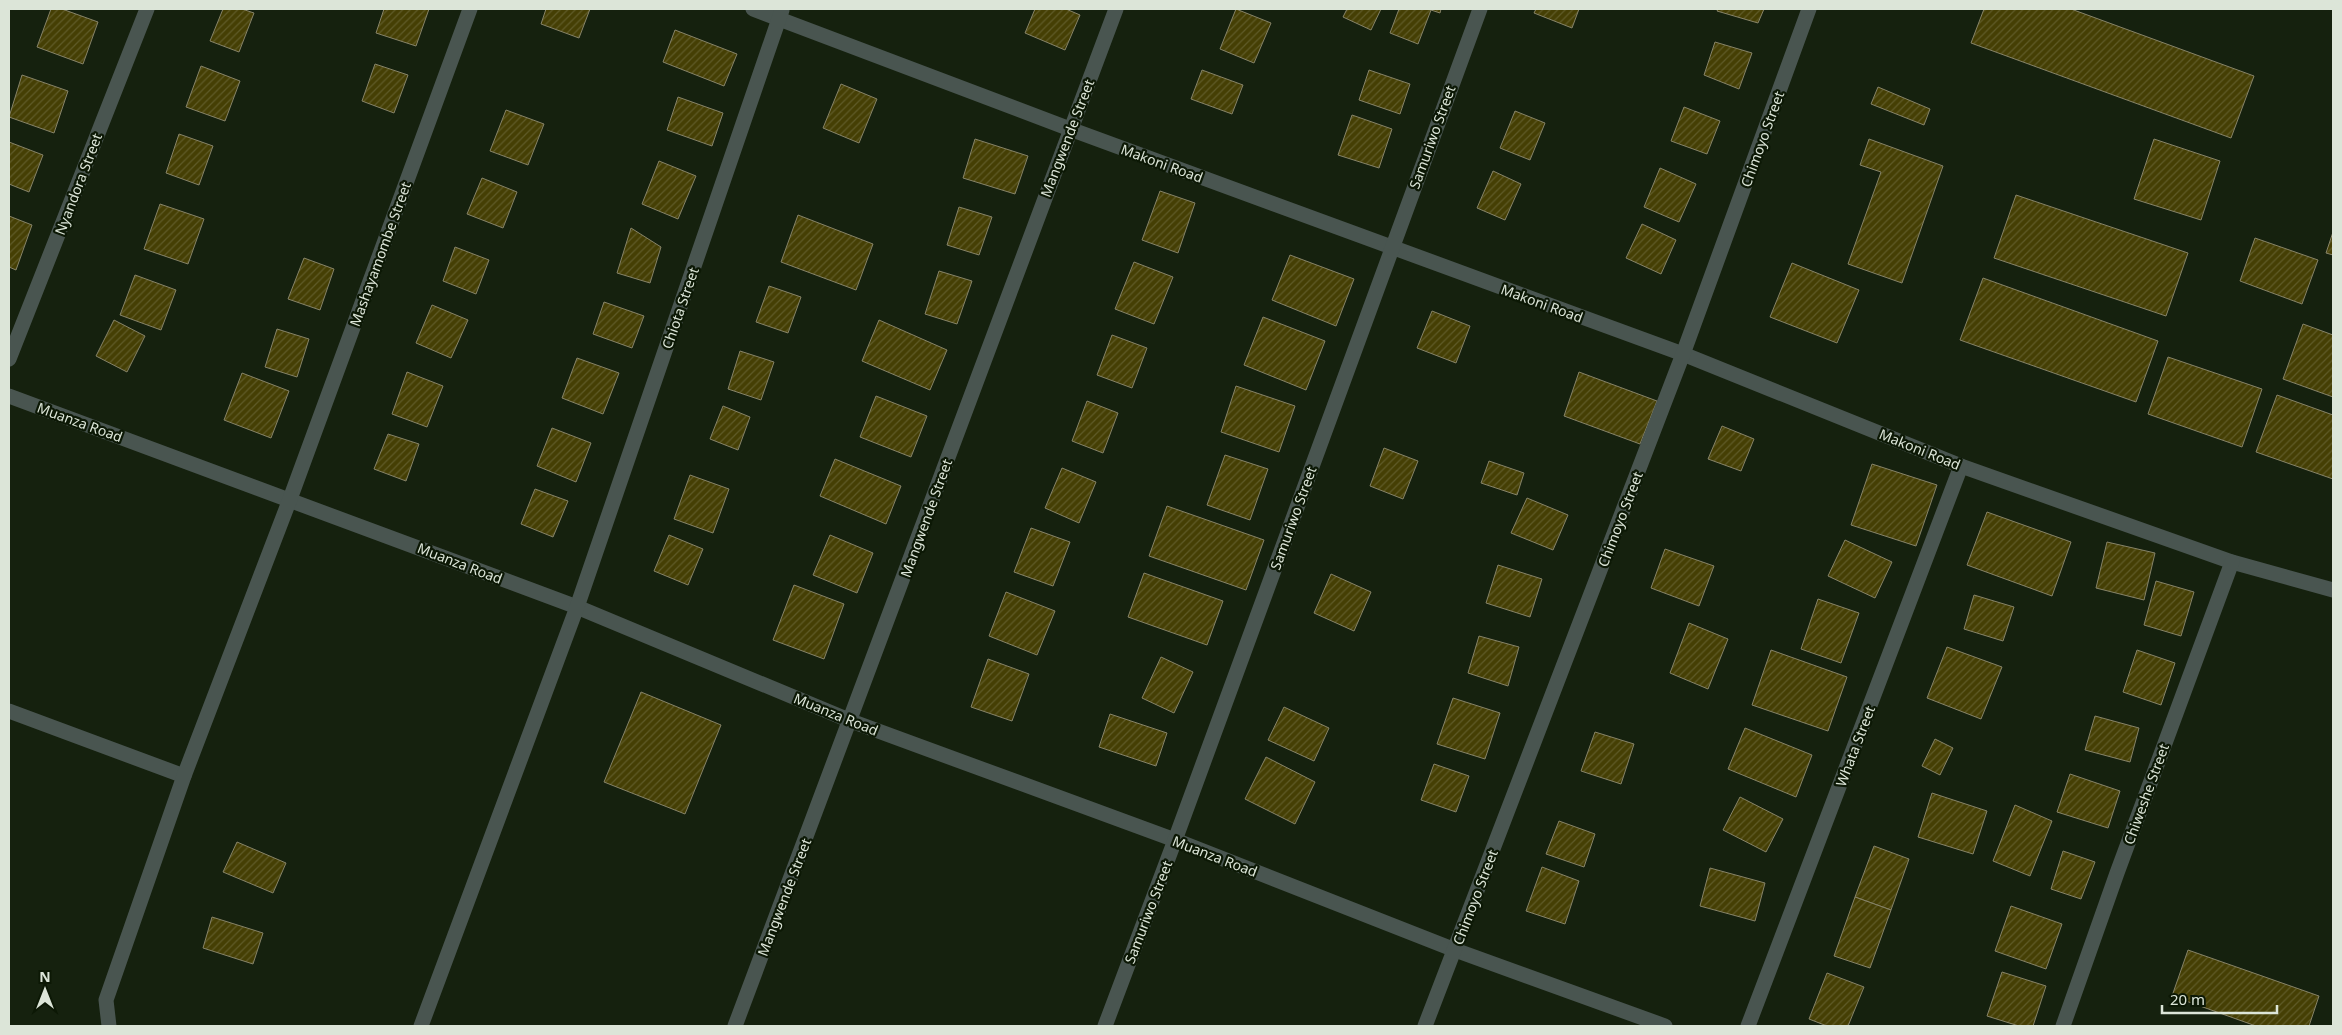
<svg xmlns="http://www.w3.org/2000/svg" width="2342" height="1035" viewBox="0 0 2342 1035" font-family="'Noto Sans',sans-serif">
<defs>
<pattern id="building-hatch" width="6" height="6" patternUnits="userSpaceOnUse" patternTransform="scale(1.25)"><rect width="6" height="6" fill="#453f04"/><path d="M-1 1l2-2M0 6l6-6M5 7l2-2" fill="none" stroke="#5f5b28"/></pattern>
</defs>
<rect width="100%" height="100%" fill="#15210e"/>
<g fill="url(#building-hatch)" stroke="#868368">
<path d="M51,9H62L98,22L83,64L37,47Z"/>
<path d="M223,9H242L254,13L239,52L210,41Z"/>
<path d="M384,9H429L416,46L376,33Z"/>
<path d="M546,9H590L579,38L541,24Z"/>
<path d="M1035,9H1066L1080,15L1065,50L1025,33Z"/>
<path d="M1236,9L1271,23L1254,63L1220,49Z"/>
<path d="M1347,9H1381L1371,30L1343,17Z"/>
<path d="M1399,9H1441L1440,13L1431,10L1418,44L1390,33Z"/>
<path d="M1536,9H1579L1572,28L1534,13Z"/>
<path d="M1718,9H1764L1758,23L1717,11Z"/>
<path d="M1984,9H2071L2254,76L2231,138L1971,43Z"/>
<path d="M675,30L737,54L724,86L663,62Z"/>
<path d="M1715,42L1752,53L1739,89L1704,75Z"/>
<path d="M375,64L408,75L394,113L362,101Z"/>
<path d="M201,66L240,81L225,121L186,107Z"/>
<path d="M1202,70L1243,85L1232,114L1191,99Z"/>
<path d="M1369,70L1410,84L1400,114L1359,100Z"/>
<path d="M22,75L68,91L54,133L9,117Z"/>
<path d="M841,84L877,99L859,143L823,128Z"/>
<path d="M1878,87L1930,109L1924,125L1871,104Z"/>
<path d="M678,97L723,113L712,146L667,130Z"/>
<path d="M1684,107L1720,121L1707,154L1671,141Z"/>
<path d="M506,110L544,124L528,165L490,151Z"/>
<path d="M1515,111L1545,123L1530,160L1500,148Z"/>
<path d="M1352,115L1392,129L1379,168L1338,155Z"/>
<path d="M179,134L213,146L199,185L166,173Z"/>
<path d="M975,139L1028,156L1015,194L963,178Z"/>
<path d="M1869,139L1943,166L1902,283L1848,264L1881,172L1860,165Z"/>
<path d="M2154,139L2220,161L2201,220L2134,199Z"/>
<path d="M9,142L43,155L29,192L9,184Z"/>
<path d="M659,161L696,176L678,219L642,204Z"/>
<path d="M1660,168L1696,184L1679,222L1644,207Z"/>
<path d="M1493,171L1521,184L1505,220L1477,208Z"/>
<path d="M482,178L517,192L503,228L467,214Z"/>
<path d="M1160,191L1195,203L1178,253L1142,240Z"/>
<path d="M2016,195L2188,253L2166,316L1994,258Z"/>
<path d="M160,204L204,219L188,264L144,249Z"/>
<path d="M959,207L992,217L979,255L947,245Z"/>
<path d="M798,215L873,244L856,290L781,262Z"/>
<path d="M9,216L32,225L16,270L9,267Z"/>
<path d="M1642,224L1676,240L1661,274L1626,258Z"/>
<path d="M631,228L661,247L650,283L617,273Z"/>
<path d="M2333,232V255L2326,253Z"/>
<path d="M2255,238L2318,260L2302,304L2240,281Z"/>
<path d="M455,247L489,260L476,294L443,281Z"/>
<path d="M1290,255L1354,279L1336,326L1272,300Z"/>
<path d="M304,258L334,269L320,310L288,299Z"/>
<path d="M1134,262L1173,277L1154,324L1115,309Z"/>
<path d="M1792,263L1859,290L1837,343L1770,317Z"/>
<path d="M939,271L972,281L957,324L925,314Z"/>
<path d="M135,275L176,290L161,330L120,315Z"/>
<path d="M1983,278L2158,341L2136,402L1960,340Z"/>
<path d="M769,286L801,297L788,333L756,322Z"/>
<path d="M604,302L644,316L632,348L593,334Z"/>
<path d="M432,305L468,320L451,358L416,343Z"/>
<path d="M1432,311L1470,326L1456,363L1417,348Z"/>
<path d="M1263,317L1325,341L1306,390L1244,365Z"/>
<path d="M114,320L145,336L127,372L96,356Z"/>
<path d="M879,320L947,350L930,390L862,361Z"/>
<path d="M2303,324L2333,335V397L2283,379Z"/>
<path d="M277,329L309,339L297,377L265,367Z"/>
<path d="M1112,335L1147,348L1132,388L1097,375Z"/>
<path d="M740,351L774,362L761,400L728,389Z"/>
<path d="M2168,357L2262,389L2242,447L2148,414Z"/>
<path d="M577,358L619,373L603,414L562,398Z"/>
<path d="M407,372L443,386L427,427L392,414Z"/>
<path d="M1579,372L1657,401L1640,444L1564,416Z"/>
<path d="M242,373L289,391L271,438L224,420Z"/>
<path d="M1236,386L1295,406L1279,452L1221,432Z"/>
<path d="M2277,395L2333,415V479L2256,452Z"/>
<path d="M876,396L927,416L911,457L860,437Z"/>
<path d="M1087,401L1118,413L1103,453L1072,441Z"/>
<path d="M723,406L750,417L738,450L710,439Z"/>
<path d="M1722,426L1754,439L1741,471L1708,459Z"/>
<path d="M552,428L591,443L576,482L537,466Z"/>
<path d="M388,434L419,444L406,481L374,469Z"/>
<path d="M1384,448L1418,461L1403,499L1370,486Z"/>
<path d="M1225,455L1268,469L1250,520L1207,505Z"/>
<path d="M835,459L901,486L886,524L820,496Z"/>
<path d="M1489,461L1524,473L1517,495L1481,483Z"/>
<path d="M1872,464L1937,485L1916,546L1851,525Z"/>
<path d="M1062,468L1096,482L1079,523L1045,508Z"/>
<path d="M690,475L729,489L713,533L674,519Z"/>
<path d="M535,489L568,501L553,537L521,524Z"/>
<path d="M1527,498L1568,515L1553,550L1511,533Z"/>
<path d="M1167,506L1264,540L1246,590L1149,556Z"/>
<path d="M1987,512L2071,542L2052,596L1967,565Z"/>
<path d="M1031,528L1070,542L1053,586L1014,572Z"/>
<path d="M669,535L703,549L688,585L654,571Z"/>
<path d="M830,535L873,553L857,593L813,575Z"/>
<path d="M1845,540L1892,562L1875,598L1828,576Z"/>
<path d="M2107,542L2155,553L2144,600L2096,588Z"/>
<path d="M1665,549L1714,566L1699,606L1651,588Z"/>
<path d="M1498,565L1542,579L1530,617L1486,603Z"/>
<path d="M1144,573L1223,601L1207,645L1128,617Z"/>
<path d="M1331,574L1371,592L1354,631L1314,613Z"/>
<path d="M2156,581L2194,592L2181,636L2144,625Z"/>
<path d="M794,585L844,604L824,659L773,640Z"/>
<path d="M1006,592L1055,611L1037,655L989,636Z"/>
<path d="M1974,595L2014,607L2003,641L1964,629Z"/>
<path d="M1818,599L1859,613L1841,663L1801,649Z"/>
<path d="M1689,623L1728,639L1708,689L1670,673Z"/>
<path d="M1479,636L1519,647L1508,686L1468,673Z"/>
<path d="M1947,647L2002,667L1981,719L1927,698Z"/>
<path d="M1771,650L1847,677L1828,731L1752,705Z"/>
<path d="M2137,650L2175,663L2161,705L2123,692Z"/>
<path d="M1161,657L1193,672L1174,713L1142,698Z"/>
<path d="M988,659L1029,674L1012,721L971,707Z"/>
<path d="M641,692L721,725L685,814L604,782Z"/>
<path d="M1453,698L1500,713L1485,759L1437,744Z"/>
<path d="M1284,707L1329,728L1314,761L1268,740Z"/>
<path d="M1110,714L1167,733L1156,766L1099,747Z"/>
<path d="M2095,716L2139,728L2130,762L2085,750Z"/>
<path d="M1745,728L1812,755L1796,797L1728,769Z"/>
<path d="M1595,732L1634,744L1621,784L1581,771Z"/>
<path d="M1935,739L1953,748L1940,775L1922,766Z"/>
<path d="M1266,757L1315,782L1295,824L1245,799Z"/>
<path d="M1434,764L1469,776L1456,812L1421,800Z"/>
<path d="M2070,774L2120,791L2108,828L2057,812Z"/>
<path d="M1932,793L1987,811L1973,854L1918,837Z"/>
<path d="M1740,797L1783,819L1766,852L1723,830Z"/>
<path d="M2015,805L2052,821L2030,876L1993,861Z"/>
<path d="M1559,821L1595,834L1584,867L1546,854Z"/>
<path d="M237,842L286,863L273,893L223,872Z"/>
<path d="M1874,846L1909,859L1891,910L1855,897Z"/>
<path d="M2063,851L2095,862L2081,899L2051,889Z"/>
<path d="M1542,867L1579,881L1565,924L1526,911Z"/>
<path d="M1710,868L1765,883L1755,921L1700,906Z"/>
<path d="M1855,897L1891,910L1870,968L1834,956Z"/>
<path d="M2011,906L2062,924L2046,969L1995,951Z"/>
<path d="M212,917L263,933L253,964L203,948Z"/>
<path d="M2188,950L2319,996L2309,1026H2256L2172,996Z"/>
<path d="M2002,972L2046,986L2033,1026H2019L1987,1016Z"/>
<path d="M1827,973L1864,987L1848,1026H1827L1809,1019Z"/>
</g>
<g fill="none" stroke-linecap="round" stroke-linejoin="round">
<g stroke="#495550" stroke-width="15">
<path d="M753,9L1070,129L1683,354L1961,466L2232,562L2333,590"/>
<path d="M9,359L147,9"/>
<path d="M9,396L577,607L851,721L1175,840L1455,950L1665,1026"/>
<path d="M9,711L184,776"/>
<path d="M109,1026L106,1000L184,776L290,499L470,9"/>
<path d="M421,1026L577,607L782,10"/>
<path d="M735,1026L1116,9"/>
<path d="M1105,1026L1175,840L1480,9"/>
<path d="M1425,1026L1683,354L1809,9"/>
<path d="M1748,1026L1961,466"/>
<path d="M2063,1026L2117,873L2232,562"/>
</g>
</g>
<g text-anchor="middle" dominant-baseline="central" stroke-width="4.5" stroke-linejoin="round" paint-order="stroke">
<g font-size="14" fill="#dce5d8" stroke="#0c1805">
<text transform="translate(1432 137) rotate(-70)">Samuriwo Street</text>
<text transform="translate(1067 138) rotate(-69)">Mangwende Street</text>
<text transform="translate(1762 139) rotate(-70)">Chimoyo Street</text>
<text transform="translate(1162 163) rotate(20)">Makoni Road</text>
<text transform="translate(78 184) rotate(-69)">Nyandora Street</text>
<text transform="translate(380 254) rotate(-70)">Mashayamombe Street</text>
<text transform="translate(1542 303) rotate(20)">Makoni Road</text>
<text transform="translate(680 308) rotate(-71)">Chiota Street</text>
<text transform="translate(80 422) rotate(20)">Muanza Road</text>
<text transform="translate(1920 449) rotate(22)">Makoni Road</text>
<text transform="translate(926 518) rotate(-70)">Mangwende Street</text>
<text transform="translate(1293 518) rotate(-70)">Samuriwo Street</text>
<text transform="translate(1620 519) rotate(-69)">Chimoyo Street</text>
<text transform="translate(460 563) rotate(21)">Muanza Road</text>
<text transform="translate(836 714) rotate(22)">Muanza Road</text>
<text transform="translate(1855 746) rotate(-69)">Whata Street</text>
<text transform="translate(2146 794) rotate(-70)">Chiweshe Street</text>
<text transform="translate(1215 856) rotate(21)">Muanza Road</text>
<text transform="translate(784 897) rotate(-69)">Mangwende Street</text>
<text transform="translate(1475 897) rotate(-69)">Chimoyo Street</text>
<text transform="translate(1148 912) rotate(-69)">Samuriwo Street</text>
</g>
</g>
<rect width="2342" height="1035" fill="none" stroke="#dce5d8" stroke-width="20"/>
<g transform="translate(45 990)" stroke="#0c1805" stroke-width="4" paint-order="stroke">
<path d="M0-4L9 19L0 12L-9 19Z" fill="#dce5d8"/>
<text y="-8" font-size="14" font-weight="bold" text-anchor="middle" fill="#dce5d8">N</text>
</g>
<path d="M2162 1005v8h115v-8" fill="none" stroke="#dce5d8" stroke-width="2.5"/>
<text x="2170" y="1005" font-size="15" fill="#dce5d8" stroke="#0c1805" stroke-width="4" paint-order="stroke">20 m</text>
</svg>
